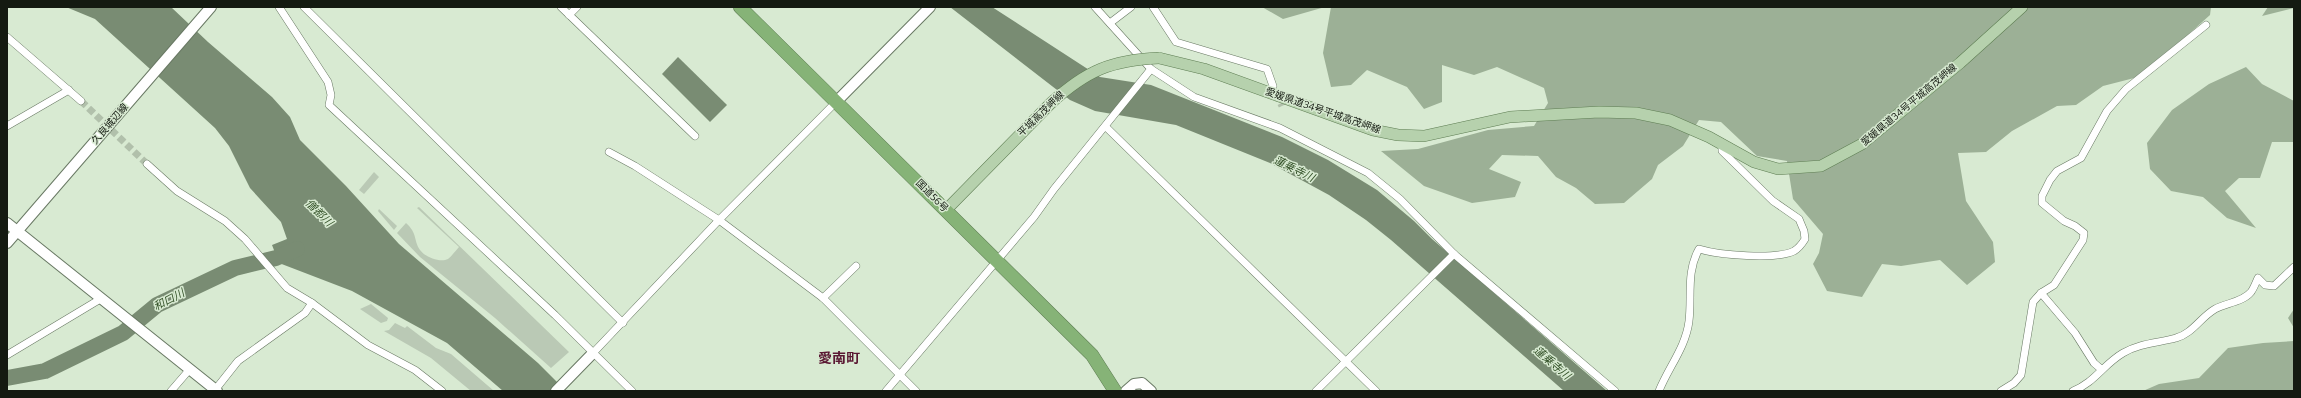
<svg xmlns="http://www.w3.org/2000/svg" width="2301" height="398" viewBox="0 0 2301 398" font-family="Bitter,'Noto Sans JP',serif">
<rect width="100%" height="100%" fill="#d8ead2"/>
<g fill="#bac9b5">
<path d="M374,172L379,177L364,194L359,190Z"/>
<path d="M419,207L569,352L551,368L495,318L420,257L397,233L406,223C418,234 413,239 420,250C425,257 440,263 448,259C452,256 456,250 459,247L417,208Z"/>
<path d="M379,209L397,226L394,230L378,211Z"/>
<path d="M371,304L388,318L387,321L381,323L360,309Z"/>
<path d="M395,323L405,328L407,326L436,348L451,354L494,391H471L431,358L384,331L389,330Z"/>
</g>
<g fill="#9cb096">
<path d="M1262,7H1325L1283,19Z"/>
<path d="M1331,7H2211L2210,15L2142,76L2103,86L2076,105L2057,106L2012,131L1986,152L1958,153L1966,201L1993,242L1995,262L1967,285L1940,260L1901,266L1882,264L1862,297L1827,291L1813,264L1819,253L1823,234L1793,199L1787,161L1757,156L1721,122L1699,120L1683,146L1658,165L1652,179L1624,203L1595,204L1576,188L1556,177L1538,156L1502,155L1489,169L1521,182L1515,197L1472,203L1424,186L1381,151L1418,149L1488,130L1534,126L1548,103L1544,88L1497,67L1474,75L1442,65V102L1424,109L1407,87L1367,70L1351,85L1331,87L1323,53Z"/>
<path d="M2268,7H2294V8L2262,16Z"/>
<path d="M2246,67L2262,84L2294,101V142H2272L2260,178H2239L2225,191L2256,228L2227,218L2203,197L2171,191L2150,169L2147,143L2172,110L2209,84Z"/>
<path d="M2294,309V328L2288,318Z"/>
<path d="M2294,341V391H2143L2159,384L2199,378L2228,348L2263,343Z"/>
</g>
<g fill="#798c73">
<path d="M66,7H171L208,42L272,97L290,117L300,140L346,186L399,244L538,363L566,391H503L447,343L352,291L279,263L272,245L287,239L281,222L250,188L229,146L215,128L95,19Z"/>
<path d="M950,7H992L1100,77L1151,85L1282,137L1328,160L1377,190L1414,221L1432,239L1607,391H1564L1391,240L1366,220L1329,195L1270,163L1176,125L1095,111L1070,100Z"/>
<path d="M678,57L727,105L710,122L662,74Z"/>
</g>
<g fill="none" stroke-linecap="round" stroke-linejoin="round">
<path stroke="#798c73" stroke-width="16" d="M7,378L45,371L123,333L157,305L235,268L276,258L297,249"/>
<g stroke="#b1c0ab" stroke-width="7" stroke-dasharray="7 3.5" stroke-linecap="butt">
<path d="M1276,94L1282,106"/>
<path d="M81,101L147,164"/>
</g>
<defs>
<g id="street">
<path d="M279,7L328,82L331,95L329,105L555,315L632,391"/>
<path d="M304,7L623,323"/>
<path d="M561,7L695,136"/>
<path d="M1095,7L1151,69L1194,97L1280,128L1368,173L1400,199L1454,254L1615,391"/>
<path d="M1153,7L1176,42L1267,69L1273,86"/>
<path d="M569,15L577,7"/>
<path d="M1110,23L1131,7"/>
<path d="M7,37L81,101"/>
<path d="M7,126L69,90"/>
<path d="M1106,127L1376,391"/>
<path d="M609,152L635,166L719,220L823,298L916,391"/>
<path d="M147,164L177,191L225,221L245,239L287,288L312,303L368,345L415,370L442,391"/>
<path d="M2041,293L2075,333L2094,363L2101,369"/>
<path d="M823,298L856,266"/>
<path d="M593,353L719,220L837,101"/>
<path d="M7,355L102,298"/>
<path d="M215,390L238,361L305,313L312,303"/>
<path d="M171,391L190,369"/>
<path d="M886,391L1034,217L1054,189L1151,69"/>
<path d="M1316,391L1454,254"/>
<path d="M1659,391C1668,368 1686,347 1689,321C1692,296 1686,272 1699,249C1719,255 1775,260 1794,251C1799,248 1802,244 1805,239L1804,231L1799,219L1773,201L1722,151V144"/>
<path d="M2001,391L2014,383L2021,375L2033,302L2041,293L2054,285L2083,240L2084,233L2075,226L2064,221L2042,203V196L2050,180L2057,171L2081,158L2107,111L2126,89L2206,25"/>
<path d="M2073,391C2094,383 2104,364 2123,353C2140,343 2158,343 2176,338C2192,334 2201,317 2215,309C2226,303 2243,302 2251,292C2254,288 2256,282 2258,278L2265,285L2274,286L2294,267"/>
</g>
<g id="secondary">
<path d="M837,101L930,7"/>
<path d="M7,223L217,391"/>
<path d="M7,243L211,7"/>
<path d="M556,391L593,353"/>
<path d="M1126,391L1134,384L1142,383L1151,391"/>
</g>
<g id="primary">
<path d="M1159,58L1204,69L1373,130L1398,135L1424,136L1510,117L1599,112L1636,113L1670,120L1709,137L1754,162L1778,169L1821,166L1862,144L1960,63L2022,7"/>
<path d="M946,210L1051,103"/>
</g>
<path id="highway" d="M740,7L1092,355L1115,391"/>
</defs>
<use href="#street" stroke="#697964" stroke-width="8"/>
<use href="#secondary" stroke="#697964" stroke-width="12"/>
<use href="#primary" stroke="#5e7d53" stroke-width="12"/>
<use href="#highway" stroke="#5e7d53" stroke-width="14"/>
<use href="#street" stroke="#fff" stroke-width="7"/>
<use href="#secondary" stroke="#fff" stroke-width="10"/>
<use href="#primary" stroke="#b6d1ad" stroke-width="11"/>
<use href="#highway" stroke="#86b377" stroke-width="13"/>
<defs>
<path id="primary-bridge" d="M1051,103C1086,71 1111,60 1159,58"/>
</defs>
<use href="#primary-bridge" stroke="#5e7d53" stroke-width="12" stroke-linecap="butt"/>
<use href="#primary-bridge" stroke="#b6d1ad" stroke-width="11"/>
</g>
<g text-anchor="middle" dominant-baseline="central" stroke-width="3" stroke-linejoin="round" paint-order="stroke">
<g font-size="10" fill="#141a11" stroke="#d8ead2">
<text transform="translate(1909 105) rotate(-40)">愛媛県道34号平城高茂岬線</text>
<text transform="translate(1323 111) rotate(19)">愛媛県道34号平城高茂岬線</text>
<text transform="translate(1041 114) rotate(-44)">平城高茂岬線</text>
<text transform="translate(110 124) rotate(-49)">久良城辺線</text>
<text transform="translate(932 196) rotate(45)">国道56号</text>
</g>
<g font-size="11" font-style="italic" fill="#335128" stroke="#d8ead2">
<text transform="translate(1294 169) rotate(26)">蓮乗寺川</text>
<text transform="translate(319 213) rotate(45)">僧都川</text>
<text transform="translate(169 300) rotate(-28)">和口川</text>
<text transform="translate(1552 363) rotate(41)">蓮乗寺川</text>
</g>
<g font-size="14" font-weight="bold" fill="#5a1833" stroke="#d8ead2">
<text x="839" y="358">愛南町</text>
</g>
</g>
<rect width="2301" height="398" fill="none" stroke="#141a11" stroke-width="16"/>
</svg>
